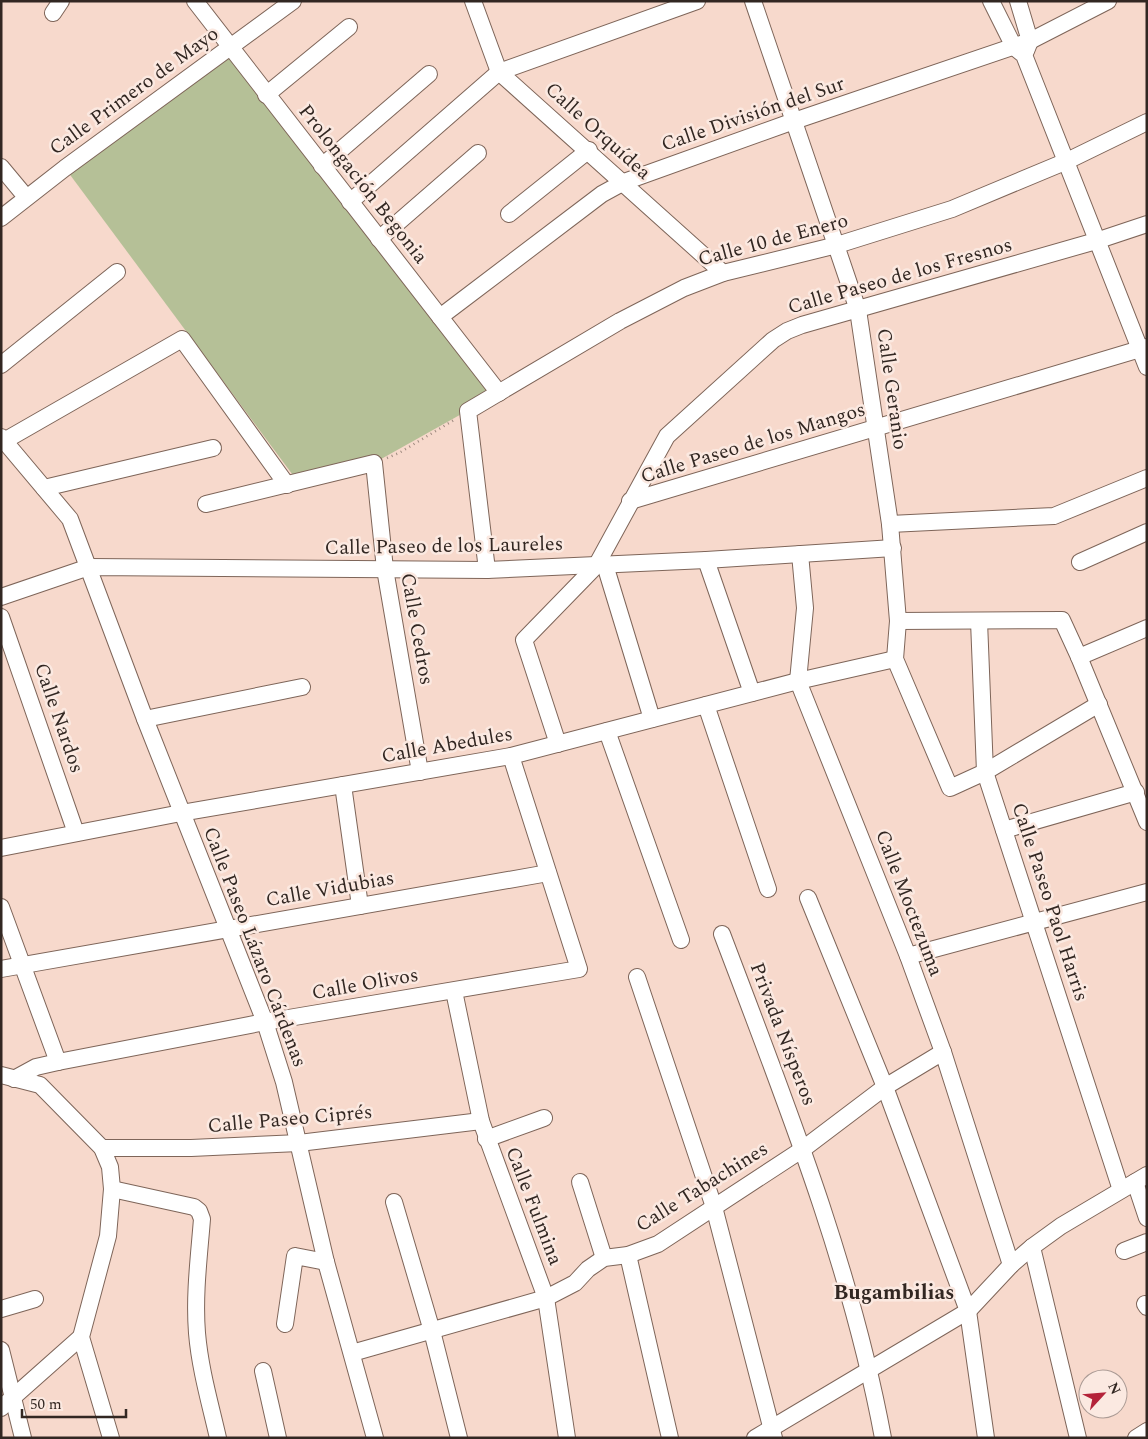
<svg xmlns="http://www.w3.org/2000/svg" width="1148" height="1439" viewBox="0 0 1148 1439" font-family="Spectral,serif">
<rect width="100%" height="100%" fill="#f7d9cc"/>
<path fill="#b5c097" d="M228,47L499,393L374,463L298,482L65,168Z"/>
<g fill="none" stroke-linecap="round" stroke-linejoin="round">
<defs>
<g id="minor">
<path d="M195,1L499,393"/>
<path d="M473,1L499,72L723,273"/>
<path d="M753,1L858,310L890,524L898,621L895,659L950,788L985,772L1099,704"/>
<path d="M991,1L1014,47L1024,55L1147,367"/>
<path d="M1018,1L1030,41L1026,51"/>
<path d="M53,13L61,1"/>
<path d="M266,95L349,27"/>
<path d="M322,166L429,74"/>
<path d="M1,167L26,197"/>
<path d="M350,202L499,72L697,1"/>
<path d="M509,214L589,150"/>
<path d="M1,218L65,168L293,1"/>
<path d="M379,239L478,153"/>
<path d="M440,317L602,194L624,182L794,121L1030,41L1108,1"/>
<path d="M1,365L117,272"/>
<path d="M1,437L70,519L145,719L265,1022L284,1082L326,1262L375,1438"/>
<path d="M4,441L182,339L287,485"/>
<path d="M44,488L213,448"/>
<path d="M630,501L1147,347"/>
<path d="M206,504L374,463L385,569L420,772"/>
<path d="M890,524L1054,516L1147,478"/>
<path d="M800,554L805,608L798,681L908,956L943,1052L1011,1265"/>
<path d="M706,560L752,693"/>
<path d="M1080,562L1147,532"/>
<path d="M605,565L652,719"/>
<path d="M487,570L468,411L620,321L684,288L723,273L837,245L952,209L1067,161L1147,122"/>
<path d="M1,597L89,567L487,570L706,560L893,548"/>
<path d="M1,617L76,833"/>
<path d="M898,621L1062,620L1079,657L1147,822"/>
<path d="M979,621L985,772L1121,1190"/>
<path d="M1079,657L1147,628"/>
<path d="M706,705L768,889"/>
<path d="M145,719L302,687"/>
<path d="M607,731L681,940"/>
<path d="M558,744L524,640L596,566L667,436L773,340L787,331L802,325L1096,241L1147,224"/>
<path d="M343,785L360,906"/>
<path d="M1004,830L1136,792"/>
<path d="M1,848L181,813L511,756L798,681L895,659"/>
<path d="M808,898L885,1087L968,1311L986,1438"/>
<path d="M1,907L58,1062"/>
<path d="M722,934C784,1098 851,1265 883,1438"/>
<path d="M908,956L1147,892"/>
<path d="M1,969L548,873"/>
<path d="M637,977L714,1207L774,1438"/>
<path d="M454,991L481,1121L546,1298L567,1438"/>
<path d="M1,1075L40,1085L102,1148L110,1167L112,1189L108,1236L81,1337L111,1438"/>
<path d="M14,1079L36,1067L58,1062L265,1022L579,969L511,756"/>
<path d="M486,1139L544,1118"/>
<path d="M102,1148H191L299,1143L481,1121"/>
<path d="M580,1182L604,1258"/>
<path d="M1135,1182L1147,1218"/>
<path d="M112,1189L194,1207L199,1211L202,1219C199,1257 194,1295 197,1333C200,1369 210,1403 218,1438"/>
<path d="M394,1202L432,1331L459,1438"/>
<path d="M1032,1247L1078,1438"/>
<path d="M1124,1251L1147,1242"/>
<path d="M628,1255L670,1438"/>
<path d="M1145,1304L1147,1307"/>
<path d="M1,1309L35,1299"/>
<path d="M285,1324L295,1256L326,1262"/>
<path d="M1,1350L23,1438"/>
<path d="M352,1353L546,1298L575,1283L588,1269L604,1258L628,1255L658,1244L803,1149L885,1087L943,1052"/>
<path d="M263,1371L278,1438"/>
<path d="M1,1408L81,1337"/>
<path d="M755,1438L968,1311L1011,1265L1032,1247L1061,1226L1147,1175"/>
<path d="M1136,1438L1147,1431"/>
</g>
</defs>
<use href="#minor" stroke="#7e6559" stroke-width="18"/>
<path stroke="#9e897f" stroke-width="2.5" stroke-dasharray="1 4" stroke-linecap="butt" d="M387,458L399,453L454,420"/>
<use href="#minor" stroke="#fff" stroke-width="16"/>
</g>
<g text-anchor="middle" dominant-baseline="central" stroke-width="5" stroke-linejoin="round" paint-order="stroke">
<g font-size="20" fill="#322722" stroke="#fbe9e1">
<text transform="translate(134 91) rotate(-36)">Calle Primero de Mayo</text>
<text transform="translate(753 114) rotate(-19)">Calle División del Sur</text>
<text transform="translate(598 131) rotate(42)">Calle Orquídea</text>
<text transform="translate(363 184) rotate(52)">Prolongación Begonia</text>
<text transform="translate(773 240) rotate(-15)">Calle 10 de Enero</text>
<text transform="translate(900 276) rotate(-16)">Calle Paseo de los Fresnos</text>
<text transform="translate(892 389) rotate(82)">Calle Geranio</text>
<text transform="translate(753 443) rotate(-17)">Calle Paseo de los Mangos</text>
<text transform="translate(444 546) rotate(-1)">Calle Paseo de los Laureles</text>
<text transform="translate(417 629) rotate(80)">Calle Cedros</text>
<text transform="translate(59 718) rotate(71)">Calle Nardos</text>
<text transform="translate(447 745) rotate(-10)">Calle Abedules</text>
<text transform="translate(330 889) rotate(-10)">Calle Vidubias</text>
<text transform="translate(1050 902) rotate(72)">Calle Paseo Paol Harris</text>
<text transform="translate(909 903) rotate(69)">Calle Moctezuma</text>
<text transform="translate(255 947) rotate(69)">Calle Paseo Lázaro Cárdenas</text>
<text transform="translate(365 984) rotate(-10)">Calle Olivos</text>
<text transform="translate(783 1034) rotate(69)">Privada Nísperos</text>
<text transform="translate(290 1119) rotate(-5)">Calle Paseo Ciprés</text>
<text transform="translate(702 1187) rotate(-32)">Calle Tabachines</text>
<text transform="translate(534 1206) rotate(69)">Calle Fulmina</text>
</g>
<g font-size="21" font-weight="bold" fill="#322722" stroke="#fbe9e1">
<text x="894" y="1293">Bugambilias</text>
</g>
</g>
<rect width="1148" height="1439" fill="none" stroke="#322722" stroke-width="5"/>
<g transform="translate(1103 1394) rotate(64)"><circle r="24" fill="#fbe9e1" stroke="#ab9b95"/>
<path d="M0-4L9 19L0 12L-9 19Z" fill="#b42239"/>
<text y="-8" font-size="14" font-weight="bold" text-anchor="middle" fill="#322722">N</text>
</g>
<path d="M22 1409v8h104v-8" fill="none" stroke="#322722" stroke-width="2.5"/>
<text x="30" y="1409" font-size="15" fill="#322722" stroke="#fbe9e1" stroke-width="4" paint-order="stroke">50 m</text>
</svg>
